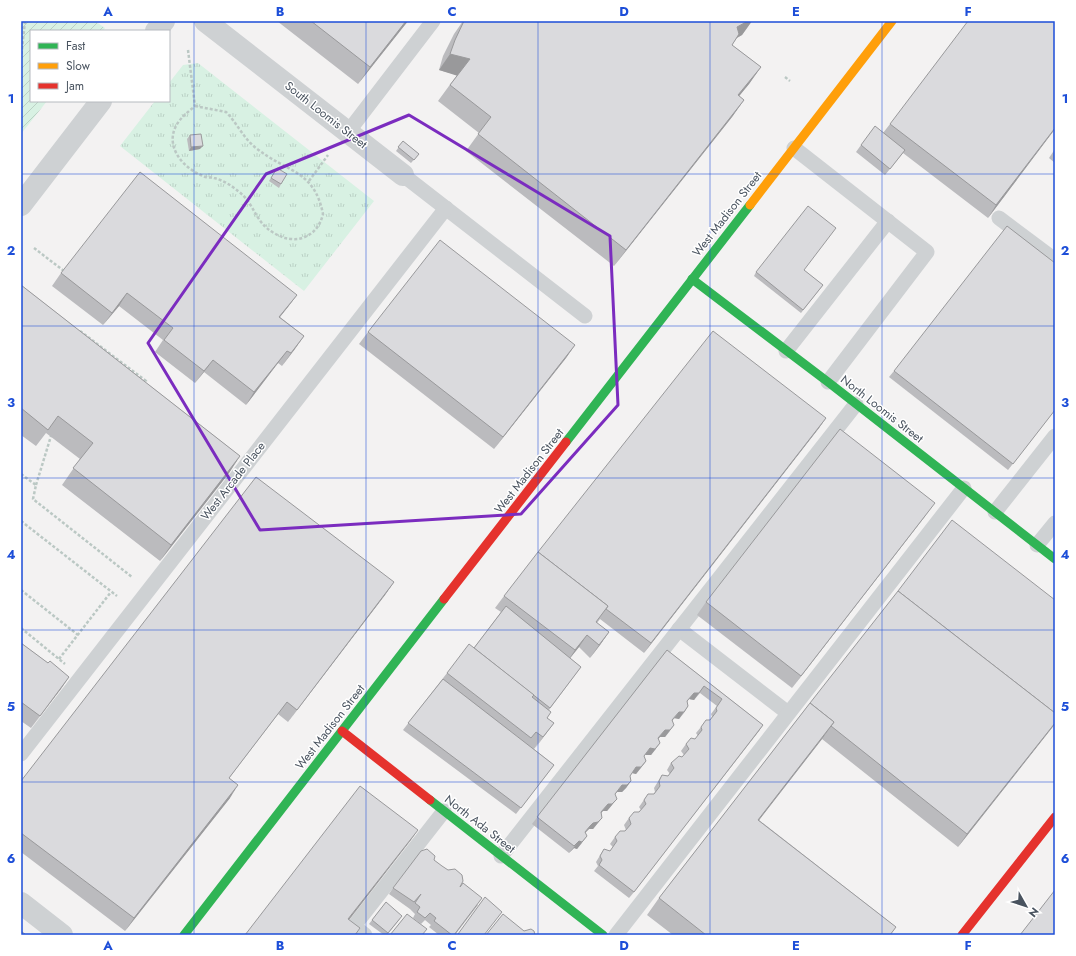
<svg xmlns="http://www.w3.org/2000/svg" width="1076" height="956" viewBox="0 0 1076 956" font-family="Jost,sans-serif">
<defs>
<pattern id="grass-tufts" width="24" height="20" patternUnits="userSpaceOnUse"><rect width="24" height="20" fill="#d8f1e3"/><path d="M3 7l-1-3M5 7V3M7 7l1-3M15 17l-1-3M17 17v-4M19 17l1-3" fill="none" stroke="#bbd1c5"/></pattern>
<pattern id="garden-furrows" width="10" height="10" patternUnits="userSpaceOnUse"><rect width="10" height="10" fill="#d8f1e3"/><path d="M-1 1l2-2M0 10L10 0M9 11l2-2" fill="none" stroke="#bbd1c5"/></pattern>
</defs>
<rect width="100%" height="100%" fill="#f3f2f2"/>
<path fill="url(#grass-tufts)" d="M198,63L374,201L304,291L120,146L155,101H169V83L183,65Z"/>
<path fill="url(#garden-furrows)" d="M21,21H95L105,28L103,31H31V101H47L21,134Z"/>
<g fill="none" stroke-linecap="round" stroke-linejoin="round">
<g stroke="#bbc8c4" stroke-width="2.5" stroke-dasharray="3 2" stroke-linecap="butt">
<path d="M188,50L195,106"/>
<path d="M21,59L25,21"/>
<path d="M785,77L790,81"/>
<path d="M195,106L226,112C237,123 244,139 256,148C287,173 314,169 323,214C320,226 314,234 302,238C297,240 290,239 285,238C253,227 258,206 238,191C232,186 223,180 214,178C211,177 206,178 203,176C183,168 165,147 176,126C180,118 188,112 195,106Z"/>
<path d="M309,181L328,155"/>
<path d="M34,248L64,271"/>
<path d="M80,331L146,381L144,384"/>
<path d="M21,474L36,485L33,499L132,577"/>
<path d="M36,485L51,436"/>
<path d="M21,521L117,596"/>
<path d="M21,590L78,635"/>
<path d="M21,628L65,664"/>
<path d="M59,659L111,592"/>
</g>
<g stroke="#ced1d3" stroke-width="15">
<path d="M348,132L433,21"/>
<path d="M794,148L927,252L828,382"/>
<path d="M403,175L585,316"/>
<path d="M999,218L1055,260"/>
<path d="M786,351L888,221"/>
<path d="M995,512L1055,436"/>
<path d="M1037,545L1055,523"/>
<path d="M679,629L788,713"/>
<path d="M21,754L446,208"/>
<path d="M501,856L856,404"/>
<path d="M365,935L354,926L444,811"/>
<path d="M616,935L964,488"/>
</g>
<g stroke="#ced1d3" stroke-width="22">
<path d="M205,21L403,175"/>
<path d="M156,31L164,21"/>
<path d="M21,205L101,101"/>
<path d="M21,903L62,935"/>
</g>
<g stroke="#30b455" stroke-width="9">
<path d="M692,279L828,382L1055,559"/>
<path d="M566,442L750,205"/>
<path d="M430,800L603,935"/>
<path d="M184,935L444,599"/>
</g>
<path stroke="#ff9f0a" stroke-width="9" d="M750,205L892,21"/>
<g stroke="#e5322d" stroke-width="9">
<path d="M444,599L566,442"/>
<path d="M342,731L430,800"/>
<path d="M962,935L1055,817"/>
</g>
</g>
<g fill="#bbbbbe">
<path d="M277,21H408L358,84Z"/>
<path d="M463,21H752L742,35L737,38L732,45L761,67L749,84L739,96L744,100L732,117L614,266L466,151L479,133L438,101L457,75L439,70L443,56L454,34Z"/>
<path d="M890,124L1055,129L988,218L903,153L885,175L856,152L861,145L883,133Z"/>
<path d="M190,135L200,149L189,151L187,139Z"/>
<path d="M403,141L419,154L411,163L396,151Z"/>
<path d="M1055,149V163L1049,158Z"/>
<path d="M277,168L281,184L279,188L269,181Z"/>
<path d="M1055,263V410L1008,470L889,377L894,371Z"/>
<path d="M804,270L823,285L801,313L754,276L756,272Z"/>
<path d="M61,273L297,295L280,317L304,336L282,366L278,363L246,405L204,372L195,383L155,352L163,340L119,306L103,325L52,286Z"/>
<path d="M21,285L240,456L229,473L160,561L62,485L80,459L46,433L36,446L21,435Z"/>
<path d="M368,332L575,345L566,358L494,449L359,344Z"/>
<path d="M826,418L819,428L644,653L600,619L597,623L609,632L600,645L590,658L579,647L570,658L581,667L549,710L547,718L554,723L534,749L554,765L516,814L403,730L447,673L474,648L501,612L495,608L504,596Z"/>
<path d="M926,515L792,688L697,615L706,602Z"/>
<path d="M394,582L385,595L288,722L278,714L229,778L230,798L125,931L21,852V781Z"/>
<path d="M21,643L48,663L69,677L31,728L21,721Z"/>
<path d="M667,650L763,725L629,898L594,871L598,866L596,862L604,849L610,851L613,847L610,844L615,837L625,831L626,830L624,825L629,818L639,812L641,810L639,807L648,794H654L655,792L654,788L662,775L668,776L670,774L667,770L671,763L682,757L684,755L681,751L686,744L695,739L698,736L696,733L701,727L710,720L712,717L711,714L717,706L700,693L694,700L689,699L687,702L688,706L684,713L679,719L674,718L673,720L670,731L665,737H660L658,739L656,749L651,755H645L644,757L646,761L641,768L636,774L632,773L630,776L631,781L626,788L622,792H617L615,794L612,805L607,811H603L601,813L602,818L593,829H589L586,832L582,843L577,849L574,848L569,853L532,824Z"/>
<path d="M810,703L1055,724L958,847L822,739L759,820L896,927L890,935H673L647,915L659,898Z"/>
<path d="M434,860L478,905L455,935H439L429,927L431,925L425,920L421,924L413,918L415,914L410,909L416,901L410,909L389,894L393,888Z"/>
<path d="M386,902L400,919L387,935H384L369,924Z"/>
</g>
<g fill="#99999b">
<path d="M406,21H408L358,84L370,67Z"/>
<path d="M748,21H752L742,35L725,44L737,27Z"/>
<path d="M450,54L470,59L458,76L439,70Z"/>
<path d="M761,67L749,84L726,112L738,95Z"/>
<path d="M744,100L732,117L614,266L626,250Z"/>
<path d="M1055,128V129L988,218L996,205Z"/>
<path d="M203,146L200,149L189,151L191,147Z"/>
<path d="M127,293L119,306L103,325Z"/>
<path d="M297,295L288,307L270,329L279,317Z"/>
<path d="M304,336L295,349L282,366L291,353Z"/>
<path d="M575,345L566,358L494,449L503,437Z"/>
<path d="M287,351L278,363L246,405L254,392Z"/>
<path d="M213,360L204,372L195,383L204,371Z"/>
<path d="M826,418L819,428L644,653L651,643Z"/>
<path d="M240,456L229,473L160,561L171,545Z"/>
<path d="M935,503L926,515L792,688L801,676Z"/>
<path d="M394,582L385,595L288,722L297,710Z"/>
<path d="M609,632L600,645L590,658L599,645Z"/>
<path d="M587,635L579,647L567,662L575,650Z"/>
<path d="M69,677L61,689L31,728L40,716Z"/>
<path d="M704,686L694,700L689,699L682,707L687,701L694,693Z"/>
<path d="M287,702L278,714L220,790L229,778Z"/>
<path d="M688,706L679,719L674,718L668,726L679,712Z"/>
<path d="M834,722L822,739L746,837L758,820Z"/>
<path d="M554,723L545,735L534,750L543,737Z"/>
<path d="M1055,723V724L958,847L967,834Z"/>
<path d="M674,725L665,737H660L653,745L658,738L665,730Z"/>
<path d="M763,725L759,731L629,898L634,892Z"/>
<path d="M660,743L651,755H645L639,763L650,748Z"/>
<path d="M646,761L636,774L632,773L636,767Z"/>
<path d="M631,781L626,788L622,792H617L610,800L622,785Z"/>
<path d="M238,785L230,798L125,931L134,918Z"/>
<path d="M617,799L607,811H603L596,818L601,812L608,804Z"/>
<path d="M602,818L593,829H589L585,833V832L593,823Z"/>
<path d="M418,830L411,840L342,929L348,919Z"/>
<path d="M587,836L577,849L574,848L569,853L579,841Z"/>
</g>
<g fill="#dadadd" stroke="#99999b">
<path d="M311,21H406L370,67Z"/>
<path d="M464,21H748L737,27L739,34L732,45L761,67L738,95L744,100L626,250L478,134L491,117L450,85L470,59L450,54L455,40Z"/>
<path d="M968,21H1055V128L996,205L890,124Z"/>
<path d="M875,126L905,150L890,169L861,145Z"/>
<path d="M201,134L203,146L191,147L190,135Z"/>
<path d="M403,141L419,154L414,160L398,147Z"/>
<path d="M277,168L287,174L281,184L271,178Z"/>
<path d="M140,172L297,295L279,317L304,336L291,353L287,351L254,392L213,360L204,371L164,340L173,328L127,293L112,313L61,273Z"/>
<path d="M808,206L836,228L804,270L823,285L803,310L756,272Z"/>
<path d="M1007,226L1055,263V410L1013,464L894,371Z"/>
<path d="M440,240L575,345L503,437L368,332Z"/>
<path d="M21,285L240,456L171,545L73,468L93,443L58,416L48,430L21,408Z"/>
<path d="M713,331L826,418L651,643L606,609L608,606L538,552Z"/>
<path d="M840,429L935,503L801,676L706,602Z"/>
<path d="M256,477L394,582L297,710L287,702L229,778L238,785L134,918L21,833V781Z"/>
<path d="M952,520L1055,600V713L898,591Z"/>
<path d="M538,552L608,606L596,622L609,632L599,645L587,635L575,650L504,596Z"/>
<path d="M898,591L1055,713V723L967,834L831,726L834,722L810,703Z"/>
<path d="M506,606L581,667L550,708L474,648Z"/>
<path d="M21,643L48,663L50,661L69,677L40,716L21,702Z"/>
<path d="M469,644L534,695L532,697L551,712L547,718L554,723L543,737L536,732L531,738L447,673Z"/>
<path d="M667,650L763,725L634,892L599,865L602,860L600,856L604,849L610,851L617,841L615,837L620,831H625L631,824L629,818L634,812H639L646,804L644,800L648,794H654L660,786L659,781L662,775L668,776L674,768L671,763L679,756L682,757L689,749L686,744L691,738L695,739L702,730L701,727L706,720H710L717,711L716,708L722,699L704,686L699,693H694L687,701L688,706L684,712H679L672,720L674,725L670,730H665L658,738L660,743L655,749L650,748L644,756L646,761L641,767H636L630,776L631,781L627,785H622L615,794L617,799L612,804H608L601,812L602,818L598,822L593,823L590,826L585,832L587,836L582,842L579,841L574,846L537,817Z"/>
<path d="M443,679L554,765L521,808L408,723Z"/>
<path d="M810,703L834,722L758,820L896,927L890,935H706L659,898Z"/>
<path d="M360,786L418,830L348,919L360,928L355,935H245Z"/>
<path d="M427,849L435,856L434,860L442,866L448,870L455,869L462,875L463,881L460,887L463,883L482,898L454,935H452L434,921L436,918L430,913L425,918L417,912L420,907L415,903L421,894L414,902L393,888L421,851Z"/>
<path d="M1055,890V935H1020Z"/>
<path d="M485,897L502,912L484,935H459L458,934Z"/>
<path d="M386,902L402,916L388,933L372,920Z"/>
<path d="M407,914L427,929L422,935H390Z"/>
<path d="M503,914L524,931L531,929L534,931L535,935H520L521,934L520,935H486Z"/>
<path d="M21,931L26,935H21Z"/>
</g>
<path fill="none" stroke="#7b2cbf" stroke-width="3" stroke-linejoin="round" d="M409,115L610,236L618,405L521,514L260,530L148,343L266,174Z"/>
<path fill="none" stroke="#1d4ed8" stroke-width="1" stroke-opacity="0.55" d="M194,21V935M366,21V935M538,21V935M710,21V935M882,21V935M21,174H1055M21,326H1055M21,478H1055M21,630H1055M21,782H1055"/>
<g text-anchor="middle" dominant-baseline="central" stroke-width="3" stroke-linejoin="round" paint-order="stroke">
<g font-size="12" fill="#49535f" stroke="#fff">
<text transform="translate(326 115) rotate(38)">South Loomis Street</text>
<text transform="translate(727 214) rotate(-52)">West Madison Street</text>
<text transform="translate(882 409) rotate(38)">North Loomis Street</text>
<text transform="translate(529 471) rotate(-52)">West Madison Street</text>
<text transform="translate(233 481) rotate(-52)">West Arcade Place</text>
<text transform="translate(330 727) rotate(-52)">West Madison Street</text>
<text transform="translate(480 824) rotate(38)">North Ada Street</text>
</g>
</g>
<rect width="1076" height="956" fill="none" stroke="#ffffff" stroke-width="44"/>
<rect x="30" y="30" width="140" height="72" fill="#ffffff" stroke="#b6babf"/>
<rect x="38" y="43" width="20" height="6" fill="#30b455" stroke="#b6babf"/>
<text x="66" y="50" font-size="12" fill="#49535f">Fast</text>
<rect x="38" y="63" width="20" height="6" fill="#ff9f0a" stroke="#b6babf"/>
<text x="66" y="70" font-size="12" fill="#49535f">Slow</text>
<rect x="38" y="83" width="20" height="6" fill="#e5322d" stroke="#b6babf"/>
<text x="66" y="90" font-size="12" fill="#49535f">Jam</text>
<g transform="translate(1026 906) rotate(129)" stroke="#ffffff" stroke-width="3" paint-order="stroke">
<path d="M0-3L7 15L0 10L-7 15Z" fill="#49535f"/>
<text y="-6" font-size="11" font-weight="bold" text-anchor="middle" fill="#49535f">N</text>
</g>
<rect x="22" y="22" width="1032" height="912" fill="none" stroke="#1d4ed8" stroke-width="1.5"/>
<g font-size="13" text-anchor="middle" font-weight="bold" fill="#1d4ed8">
<text x="108" y="16">A</text>
<text x="280" y="16">B</text>
<text x="452" y="16">C</text>
<text x="624" y="16">D</text>
<text x="796" y="16">E</text>
<text x="968" y="16">F</text>
<text x="11" y="103">1</text>
<text x="1065" y="103">1</text>
<text x="11" y="255">2</text>
<text x="1065" y="255">2</text>
<text x="11" y="407">3</text>
<text x="1065" y="407">3</text>
<text x="11" y="559">4</text>
<text x="1065" y="559">4</text>
<text x="11" y="711">5</text>
<text x="1065" y="711">5</text>
<text x="11" y="863">6</text>
<text x="1065" y="863">6</text>
<text x="108" y="950">A</text>
<text x="280" y="950">B</text>
<text x="452" y="950">C</text>
<text x="624" y="950">D</text>
<text x="796" y="950">E</text>
<text x="968" y="950">F</text>
</g>
</svg>
